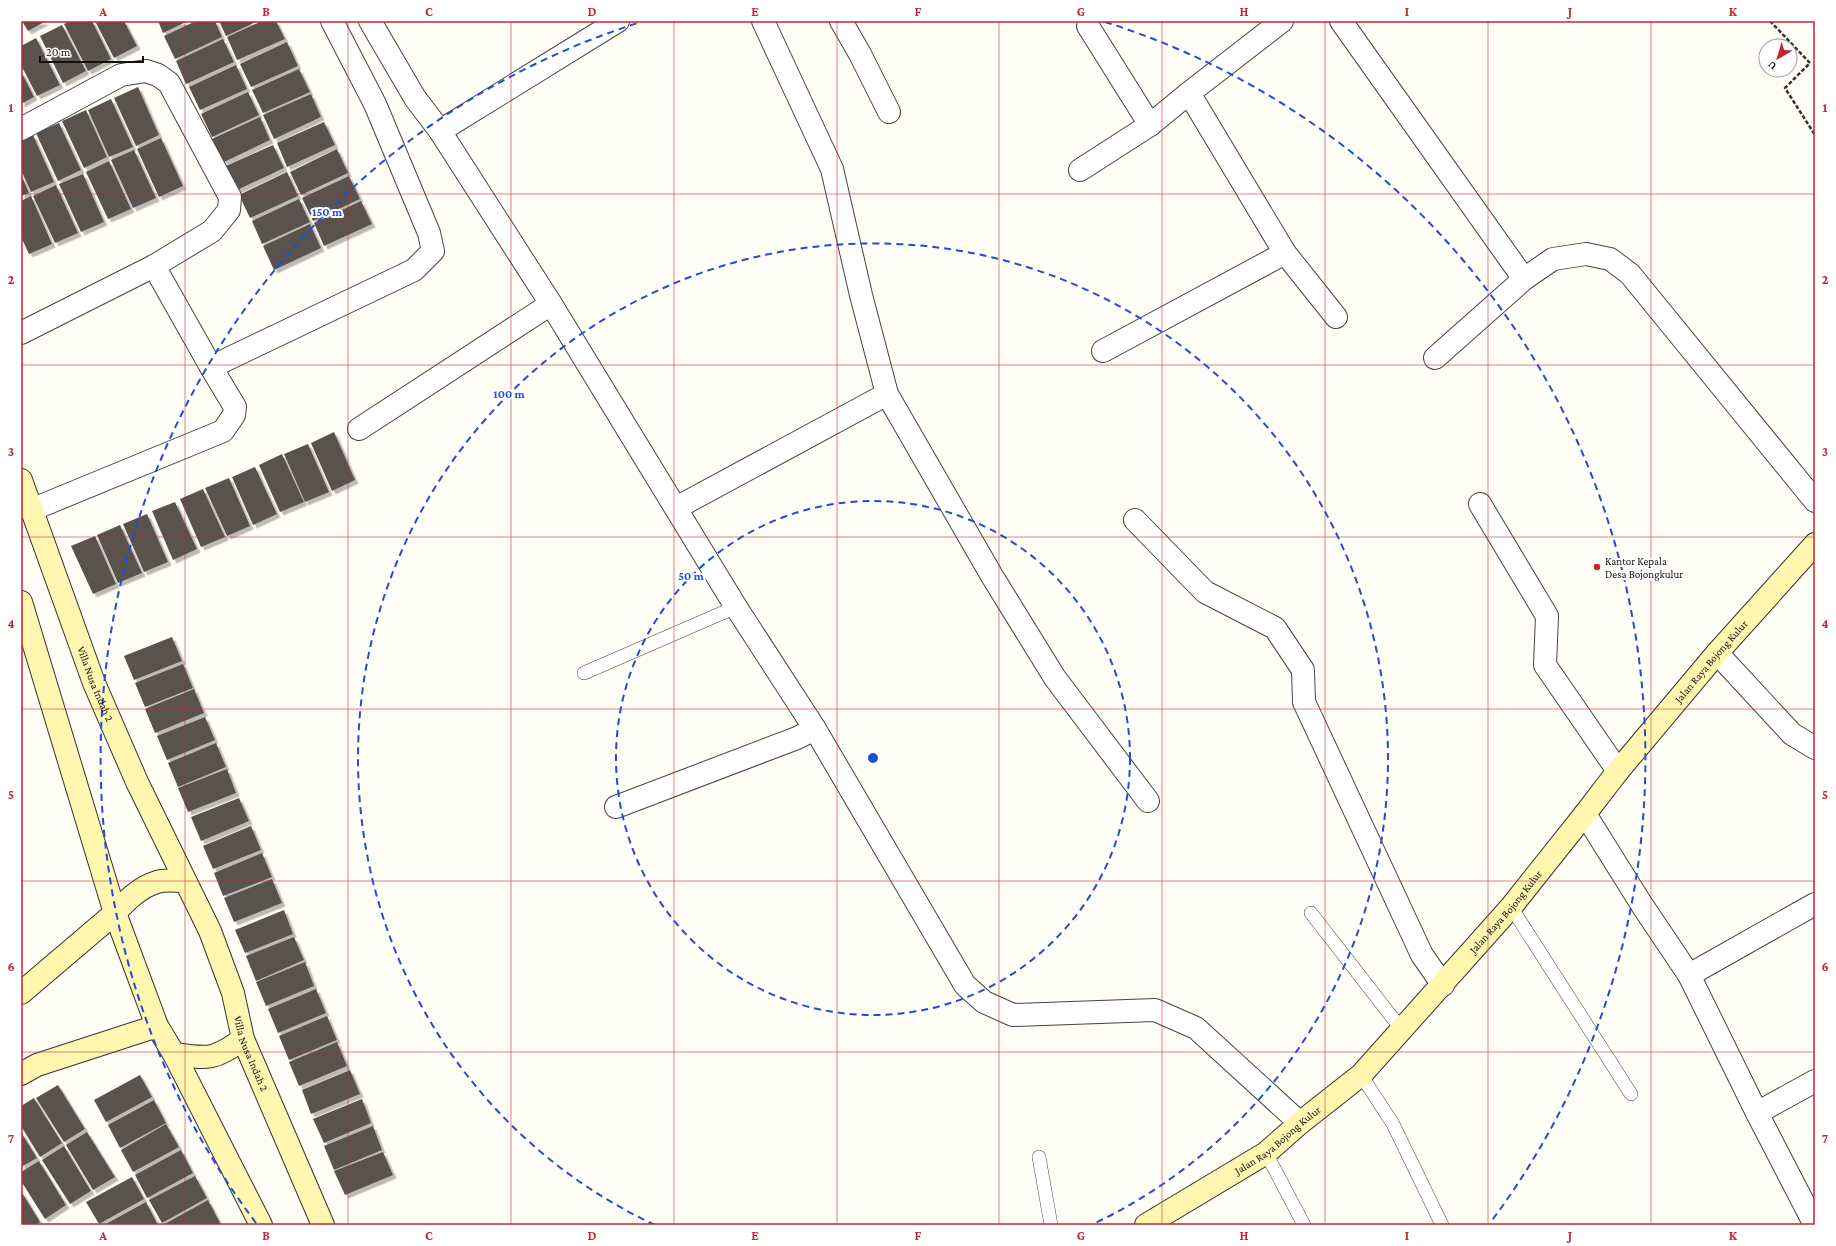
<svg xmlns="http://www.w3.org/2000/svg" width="1836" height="1246" viewBox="0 0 1836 1246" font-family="'Crimson Pro',serif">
<defs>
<filter id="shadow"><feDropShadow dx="3.5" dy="3.5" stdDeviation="0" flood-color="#0004"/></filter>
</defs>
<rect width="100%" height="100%" fill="#fffdf5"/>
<g fill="#5a524d" filter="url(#shadow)">
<path d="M22,21H46L28,31Z"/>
<path d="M70,21H92L111,59L88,71L64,24Z"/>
<path d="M95,21H124L137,46L114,58Z"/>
<path d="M158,21H188L163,33Z"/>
<path d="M196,21H215L222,37L175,59L164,36Z"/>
<path d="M219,21H258L226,36Z"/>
<path d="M262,21H276L285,39L237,60L227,37Z"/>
<path d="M62,25L86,71L63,83L40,36Z"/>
<path d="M36,38L60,85L37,96L21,65V46Z"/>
<path d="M223,39L234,62L186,84L176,61Z"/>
<path d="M287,42L298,66L251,87L240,64Z"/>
<path d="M236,65L247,89L200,110L189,87Z"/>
<path d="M299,69L310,92L263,113L252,90Z"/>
<path d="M21,71L34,97L21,104Z"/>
<path d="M138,87L159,135L136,146L114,98Z"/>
<path d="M248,92L259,115L212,137L201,114Z"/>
<path d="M311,94L321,117L274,139L263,115Z"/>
<path d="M111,99L133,147L109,157L88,110Z"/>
<path d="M86,110L107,157L84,168L62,121Z"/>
<path d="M260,117L270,140L224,162L212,139Z"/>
<path d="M324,122L335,145L287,167L277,143Z"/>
<path d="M59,123L81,170L58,181L36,133Z"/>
<path d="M33,135L54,182L31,192L21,170V140Z"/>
<path d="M161,138L183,186L159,197L137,149Z"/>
<path d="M273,145L284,168L237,190L226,166Z"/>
<path d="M337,149L348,173L301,195L290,172Z"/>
<path d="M134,150L156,198L133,208L111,160Z"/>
<path d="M109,161L131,209L108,219L86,172Z"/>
<path d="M287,172L298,196L250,218L239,195Z"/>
<path d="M21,174L29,193L21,196Z"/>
<path d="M83,174L104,222L81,232L59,184Z"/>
<path d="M349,176L360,199L313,221L302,198Z"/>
<path d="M56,185L78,233L55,243L33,196Z"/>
<path d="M31,196L52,244L29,254L21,237V201Z"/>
<path d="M299,199L310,222L262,244L252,221Z"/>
<path d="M361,201L372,224L324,246L314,223Z"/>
<path d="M310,224L321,248L274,270L263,246Z"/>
<path d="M334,432L355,480L332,491L311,443Z"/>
<path d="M308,444L329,492L305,502L284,454Z"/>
<path d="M282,454L304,502L280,512L259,465Z"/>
<path d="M255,467L277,514L253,525L232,477Z"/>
<path d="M229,478L250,526L227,536L205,488Z"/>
<path d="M203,489L225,537L201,547L180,499Z"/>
<path d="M175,502L197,549L173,560L152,511Z"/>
<path d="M147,514L168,562L144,572L123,524Z"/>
<path d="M120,525L142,573L118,583L97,535Z"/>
<path d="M95,536L116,584L93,594L71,546Z"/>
<path d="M172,637L182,661L134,680L124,656Z"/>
<path d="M183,664L193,688L145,707L135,683Z"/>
<path d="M194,689L204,713L155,733L145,709Z"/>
<path d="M205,717L215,740L167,760L157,736Z"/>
<path d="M216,743L226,767L178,787L168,763Z"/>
<path d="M227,769L236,793L188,812L178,788Z"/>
<path d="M239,798L249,821L201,841L191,817Z"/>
<path d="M251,826L261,850L213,869L203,846Z"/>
<path d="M262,853L272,877L223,896L214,873Z"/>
<path d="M272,879L282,903L234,922L224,898Z"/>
<path d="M284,910L293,934L245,953L235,930Z"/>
<path d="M294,937L304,960L256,981L246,956Z"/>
<path d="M305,962L314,986L266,1006L256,982Z"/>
<path d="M316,989L326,1013L278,1033L268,1009Z"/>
<path d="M327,1016L337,1040L289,1060L279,1036Z"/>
<path d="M337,1042L347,1066L299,1086L289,1062Z"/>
<path d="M350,1070L360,1094L311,1114L302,1090Z"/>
<path d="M140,1075L152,1097L106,1122L94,1100Z"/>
<path d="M58,1085L85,1129L64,1142L36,1098Z"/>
<path d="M34,1098L62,1143L40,1157L21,1126V1106Z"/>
<path d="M362,1099L371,1123L324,1143L313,1119Z"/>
<path d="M154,1100L166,1123L120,1148L108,1125Z"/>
<path d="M166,1124L179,1147L133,1172L121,1150Z"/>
<path d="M373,1126L382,1150L334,1170L324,1146Z"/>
<path d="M21,1132L37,1158L21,1167Z"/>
<path d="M87,1132L115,1177L93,1190L66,1145Z"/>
<path d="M64,1146L91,1191L70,1204L42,1160Z"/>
<path d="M181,1150L193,1173L147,1198L135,1175Z"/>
<path d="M383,1152L393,1175L345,1195L334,1171Z"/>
<path d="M39,1161L66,1205L45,1219L21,1181V1172Z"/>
<path d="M195,1176L207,1198L162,1223L149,1200Z"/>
<path d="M132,1177L144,1199L99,1224L86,1202Z"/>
<path d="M21,1191L40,1222L36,1225H21Z"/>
<path d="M208,1200L220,1223L216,1225H163Z"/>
<path d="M146,1202L158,1225H104Z"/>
</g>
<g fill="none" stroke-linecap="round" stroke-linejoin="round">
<defs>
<g id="lane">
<path d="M584,673L736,607"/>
<path d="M1511,907L1631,1094"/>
<path d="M1311,913L1402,1030"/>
<path d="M1361,1075L1393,1124L1442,1225"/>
<path d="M1266,1153L1304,1225"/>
<path d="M1039,1157L1051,1225"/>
</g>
<g id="street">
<path d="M370,21L415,98L440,131L551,304L736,607L815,729L965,985L984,1002L1013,1015L1155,1010L1196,1028L1300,1123"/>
<path d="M763,21L832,169L861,295L887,394"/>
<path d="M841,21L860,54L889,112"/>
<path d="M1341,21L1524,279L1553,259L1586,254L1610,259L1630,274L1815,501"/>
<path d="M1088,26L1150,125"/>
<path d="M1189,93L1285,253L1336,317"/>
<path d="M21,129L121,75L146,71L158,75L169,83L230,197L229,210L212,231L154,266L21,333"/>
<path d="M440,131L618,21"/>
<path d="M1080,170L1150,125L1189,93L1282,21"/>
<path d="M154,266L211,367L414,270L433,251L429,233L375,104L332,21"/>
<path d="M1103,351L1285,253"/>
<path d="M1435,358L1524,279"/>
<path d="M359,429L551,304"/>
<path d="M1480,504L1547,616L1545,665L1618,771"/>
<path d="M676,508L887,394L992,576L1055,678L1148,801"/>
<path d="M31,510L223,431L234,415L235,407L211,367"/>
<path d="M1135,520L1205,592L1275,628L1303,670L1304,702L1422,955L1443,985"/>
<path d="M1717,653L1792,734L1815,748"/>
<path d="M616,807L797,738L815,729"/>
<path d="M1585,814L1642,905L1689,975L1757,1113L1815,1225"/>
<path d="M1689,975L1815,904"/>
<path d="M1757,1113L1815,1081"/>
</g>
<g id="secondary">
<path id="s1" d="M21,480L94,683L137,782L210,931L233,993L243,1039L323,1225"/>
<path d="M21,602L115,913L157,1026L174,1054L261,1225"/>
<path d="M21,993L115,913C127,900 140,887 157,882C165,879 176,881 185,881"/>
<path d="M174,1054C209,1059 214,1060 243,1039"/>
<path d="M21,1074L37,1065L157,1026"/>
<path id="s2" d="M1146,1225L1266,1153L1300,1123L1361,1075L1511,907L1585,814L1618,771L1717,653L1815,544"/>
</g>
</defs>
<use href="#lane" stroke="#444" stroke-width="14"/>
<use href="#street" stroke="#444" stroke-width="24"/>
<use href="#secondary" stroke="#333" stroke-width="24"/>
<path stroke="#333" stroke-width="2.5" stroke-dasharray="4 2" stroke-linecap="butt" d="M1770,21L1810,63L1785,88L1815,135"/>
<use href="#lane" stroke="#fff" stroke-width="13"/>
<use href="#street" stroke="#fff" stroke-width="22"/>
<use href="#secondary" stroke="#fff6b0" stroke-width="22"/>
</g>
<path fill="none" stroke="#c4262e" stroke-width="1" stroke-opacity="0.55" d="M185,21V1225M348,21V1225M511,21V1225M674,21V1225M837,21V1225M999,21V1225M1162,21V1225M1325,21V1225M1488,21V1225M1651,21V1225M21,194H1815M21,365H1815M21,537H1815M21,709H1815M21,881H1815M21,1052H1815"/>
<g fill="none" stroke="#1d4ed8" stroke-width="2" stroke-dasharray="7 5">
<circle cx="873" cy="758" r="257"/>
<path d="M655 1225A515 515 0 1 1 1091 1225"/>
<path d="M256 1223A772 772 0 0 1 641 22M1105 22A772 772 0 0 1 1490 1223"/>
</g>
<circle fill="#c4262e" stroke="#fff" stroke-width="1.5" cx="1597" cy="567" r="4"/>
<g text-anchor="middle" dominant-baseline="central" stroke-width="4" stroke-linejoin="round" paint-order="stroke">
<g font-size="11" fill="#111" stroke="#fff" text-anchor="start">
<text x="1605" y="561">Kantor Kepala<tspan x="1605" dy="13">Desa Bojongkulur</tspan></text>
</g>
<g font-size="11" fill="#111" stroke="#fff">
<text stroke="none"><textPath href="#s2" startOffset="805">Jalan Raya Bojong Kulur</textPath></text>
<text stroke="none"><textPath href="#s1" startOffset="217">Villa Nusa Indah 2</textPath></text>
<text stroke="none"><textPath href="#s2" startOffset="481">Jalan Raya Bojong Kulur</textPath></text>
<text stroke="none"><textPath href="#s1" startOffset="619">Villa Nusa Indah 2</textPath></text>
<text stroke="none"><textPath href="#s2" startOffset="157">Jalan Raya Bojong Kulur</textPath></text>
</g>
</g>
<circle cx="873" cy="758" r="6" fill="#1d4ed8" stroke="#fff" stroke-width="2"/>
<g font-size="12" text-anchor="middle" font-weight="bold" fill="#1d4ed8" stroke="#fff" stroke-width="4" stroke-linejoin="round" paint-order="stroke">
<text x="327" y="216">150 m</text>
<text x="509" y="398">100 m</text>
<text x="691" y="580">50 m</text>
</g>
<rect width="1836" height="1246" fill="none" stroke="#ffffff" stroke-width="44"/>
<g transform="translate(1778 58) rotate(218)"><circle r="19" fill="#ffffff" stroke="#a0a0a0"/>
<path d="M0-3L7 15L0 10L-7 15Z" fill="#c4262e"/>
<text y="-6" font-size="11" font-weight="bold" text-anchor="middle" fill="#111111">U</text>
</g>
<path d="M40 56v6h103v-6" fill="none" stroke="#111111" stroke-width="2"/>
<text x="46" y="56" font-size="12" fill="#111111" stroke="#ffffff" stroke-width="3" paint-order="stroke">20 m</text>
<rect x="22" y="22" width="1792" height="1202" fill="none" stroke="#c4262e" stroke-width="1.5"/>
<g font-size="13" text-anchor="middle" font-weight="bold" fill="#c4262e">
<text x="103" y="16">A</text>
<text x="266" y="16">B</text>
<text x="429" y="16">C</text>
<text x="592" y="16">D</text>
<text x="755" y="16">E</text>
<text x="918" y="16">F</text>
<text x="1081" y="16">G</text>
<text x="1244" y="16">H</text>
<text x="1407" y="16">I</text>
<text x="1570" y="16">J</text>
<text x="1733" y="16">K</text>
<text x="11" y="112">1</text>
<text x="1825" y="112">1</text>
<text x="11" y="284">2</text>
<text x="1825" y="284">2</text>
<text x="11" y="456">3</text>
<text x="1825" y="456">3</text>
<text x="11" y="628">4</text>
<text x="1825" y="628">4</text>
<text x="11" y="799">5</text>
<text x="1825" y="799">5</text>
<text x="11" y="971">6</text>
<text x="1825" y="971">6</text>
<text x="11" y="1143">7</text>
<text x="1825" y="1143">7</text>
<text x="103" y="1240">A</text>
<text x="266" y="1240">B</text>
<text x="429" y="1240">C</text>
<text x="592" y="1240">D</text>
<text x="755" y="1240">E</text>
<text x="918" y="1240">F</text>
<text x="1081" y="1240">G</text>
<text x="1244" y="1240">H</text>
<text x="1407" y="1240">I</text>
<text x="1570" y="1240">J</text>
<text x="1733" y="1240">K</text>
</g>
</svg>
